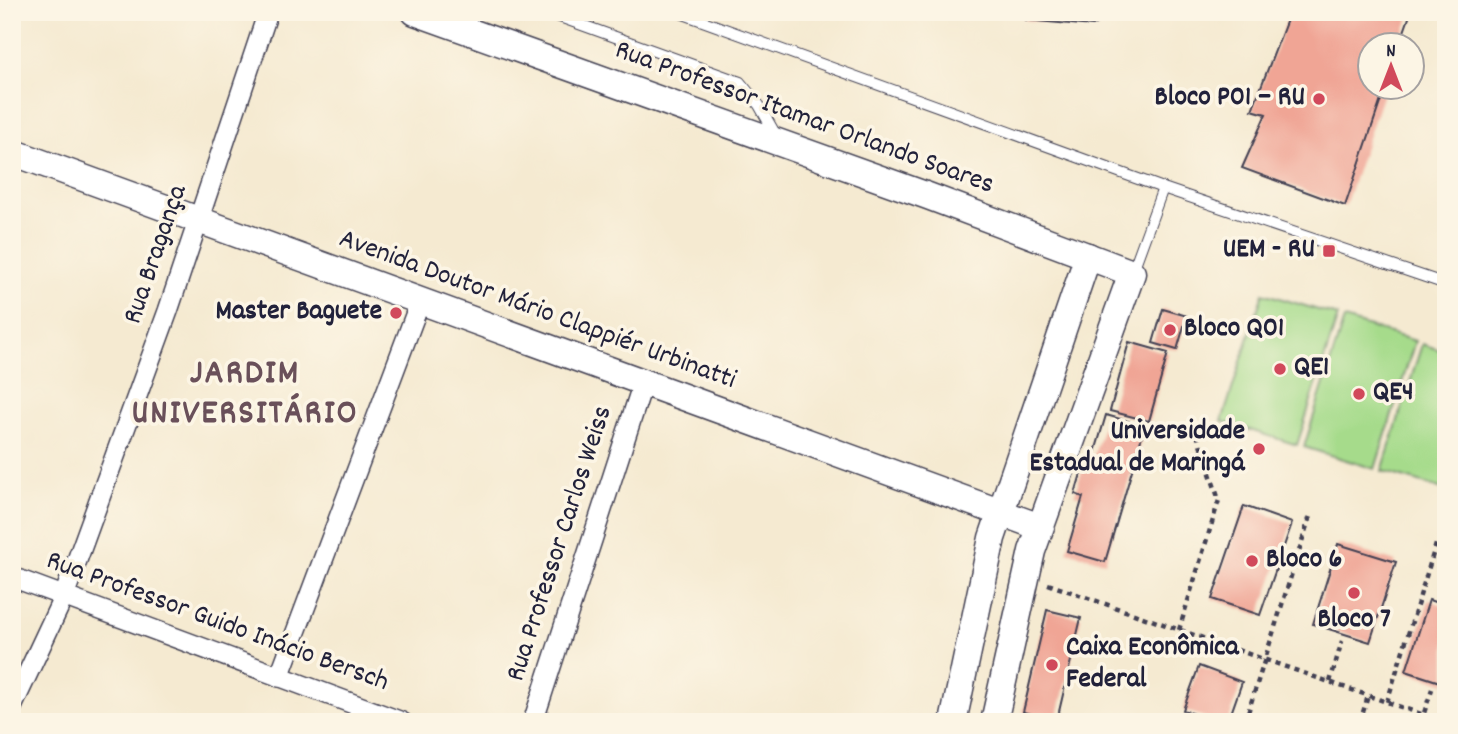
<svg xmlns="http://www.w3.org/2000/svg" width="1458" height="734" viewBox="0 0 1458 734" font-family="Dekko,sans-serif">
<rect width="100%" height="100%" fill="#fcf5e5"/>
<filter id="ink" filterUnits="userSpaceOnUse"><feTurbulence type="fractalNoise" baseFrequency=".0143" numOctaves="2"/><feDisplacementMap in="SourceGraphic" scale="14" xChannelSelector="R" yChannelSelector="G"/><feConvolveMatrix kernelMatrix="1 2 1 2 8 2 1 2 1" color-interpolation-filters="sRGB"/></filter>
<filter id="wash" filterUnits="userSpaceOnUse"><feTurbulence type="fractalNoise" baseFrequency=".00686" numOctaves="4" result="noise"/><feDisplacementMap in="SourceGraphic" scale="28" xChannelSelector="R" yChannelSelector="G"/><feGaussianBlur stdDeviation="1.57" result="paint"/><feColorMatrix in="noise" values="0 0 0 0 0 0 0 0 0 0 0 0 0 0 0 0 0 1.4 0 .05"/><feComposite in="paint" operator="in"/></filter>
<g filter="url(#wash)">
<rect width="100%" height="100%" fill="#f5ead1"/>
<g fill="#a6db8b" stroke="#647e63" stroke-width="2">
<path d="M1263,293L1338,316L1297,445L1222,421Z"/>
<path d="M1344,319L1415,341L1375,469L1304,447Z"/>
<path d="M1422,344L1446,352V490L1382,471Z"/>
</g>
<g id="blocks">
<g fill="#f0a595">
<path d="M1019,12H1110L1093,26L1026,20Z"/>
<path d="M1290,12H1411L1399,46H1370V88H1385L1345,206L1242,168L1266,114L1252,110Z"/>
<path d="M1163,309L1187,316L1177,350L1153,343Z"/>
<path d="M1129,342L1168,353L1149,421L1110,411Z"/>
<path d="M1106,415L1145,426L1105,562L1067,551L1083,497L1075,494L1083,467L1090,469Z"/>
<path d="M1244,506L1292,523L1260,615L1212,599Z"/>
<path d="M1338,544L1396,562L1370,642L1313,624Z"/>
<path d="M1429,600L1446,606V684L1406,671Z"/>
<path d="M1047,610L1081,618L1057,720L1023,712Z"/>
<path d="M1199,666L1242,682L1228,722H1218L1183,710Z"/>
</g>
</g>
</g>
<g filter="url(#ink)">
<use href="#blocks" fill-opacity="0" stroke="#424052" stroke-width="2"/>
<g fill="none" stroke-linecap="round" stroke-linejoin="round">
<defs>
<g id="lane">
<path d="M546,12L740,82L759,105L777,137"/>
<path d="M678,12L1163,188L1446,284"/>
<path d="M1132,273L1163,188"/>
</g>
<g id="street">
<path d="M12,577L402,722"/>
<path d="M279,677L420,302"/>
<path d="M12,707L64,596L168,311L268,12"/>
<path d="M533,722L643,383"/>
</g>
<g id="secondary">
<path d="M415,12L928,196L1132,273L1032,551L994,722"/>
<path d="M12,152L1040,527"/>
<path d="M953,722L992,538L1088,256"/>
</g>
</defs>
<use href="#lane" stroke="#424052" stroke-width="12"/>
<use href="#street" stroke="#424052" stroke-width="22"/>
<use href="#secondary" stroke="#424052" stroke-width="29"/>
<g stroke="#424052" stroke-width="4.5" stroke-dasharray="5 5" stroke-linecap="butt">
<path d="M1048,584L1444,722"/>
<path d="M1179,630L1219,500L1195,429"/>
<path d="M1330,682L1342,641"/>
<path d="M1387,702L1437,541L1446,544"/>
<path d="M1245,722L1310,516"/>
<path d="M1360,722L1368,696"/>
<path d="M1421,722L1432,689"/>
</g>
<use href="#lane" stroke="#fff" stroke-width="10"/>
<use href="#street" stroke="#fff" stroke-width="19"/>
<use href="#secondary" stroke="#fff" stroke-width="26"/>
</g>
</g>
<g fill="#d1495b" stroke="#fcf5e5" stroke-width="2.5">
<circle cx="1319" cy="99" r="7"/>
<rect x="1322" y="244" width="14" height="14" rx="3.5"/>
<circle cx="396" cy="313" r="7"/>
<circle cx="1170" cy="330" r="7"/>
<circle cx="1280" cy="369" r="7"/>
<circle cx="1359" cy="394" r="7"/>
<circle cx="1259" cy="449" r="7"/>
<circle cx="1252" cy="561" r="7"/>
<circle cx="1354" cy="593" r="7"/>
<circle cx="1052" cy="665" r="7"/>
</g>
<g text-anchor="middle" dominant-baseline="central" stroke-width="7" stroke-linejoin="round" paint-order="stroke">
<g font-size="28" font-weight="bold" fill="#22223b" stroke="#fcf5e5" text-anchor="start">
<text x="1305" y="99" text-anchor="end">Bloco P01 – RU</text>
<text x="1315" y="251" text-anchor="end">UEM - RU</text>
<text x="382" y="313" text-anchor="end">Master Baguete</text>
<text x="1184" y="330">Bloco Q01</text>
<text x="1294" y="369">QE1</text>
<text x="1373" y="394">QE4</text>
<text x="1245" y="433" text-anchor="end">Universidade<tspan x="1245" dy="32">Estadual de Maringá</tspan></text>
<text x="1266" y="561">Bloco 6</text>
<text x="1354" y="621" text-anchor="middle">Bloco 7</text>
<text x="1066" y="649">Caixa Econômica<tspan x="1066" dy="32">Federal</tspan></text>
</g>
<g font-size="28" fill="#22223b" stroke="#fcf5e5">
<text transform="translate(804 119) rotate(20)">Rua Professor Itamar Orlando Soares</text>
<text transform="translate(157 255) rotate(-71)">Rua Bragança</text>
<text transform="translate(537 311) rotate(20)">Avenida Doutor Mário Clappiér Urbinatti</text>
<text transform="translate(561 544) rotate(-72)">Rua Professor Carlos Weiss</text>
<text transform="translate(217 623) rotate(20)">Rua Professor Guido Inácio Bersch</text>
</g>
<g font-size="35" font-weight="bold" letter-spacing="2" fill="#6a505a" stroke="#fcf5e5">
<text x="245" y="375">JARDIM<tspan x="245" dy="40">UNIVERSITÁRIO</tspan></text>
</g>
</g>
<rect width="1458" height="734" fill="none" stroke="#fcf5e5" stroke-width="42"/>
<g transform="translate(1391 66)"><circle r="33" fill="#fcf5e5" stroke="#a5a1a1" stroke-width="2"/>
<path d="M0-5L12 26L0 18L-12 26Z" fill="#d1495b"/>
<text y="-10" font-size="19" font-weight="bold" text-anchor="middle" fill="#22223b">N</text>
</g>
</svg>
